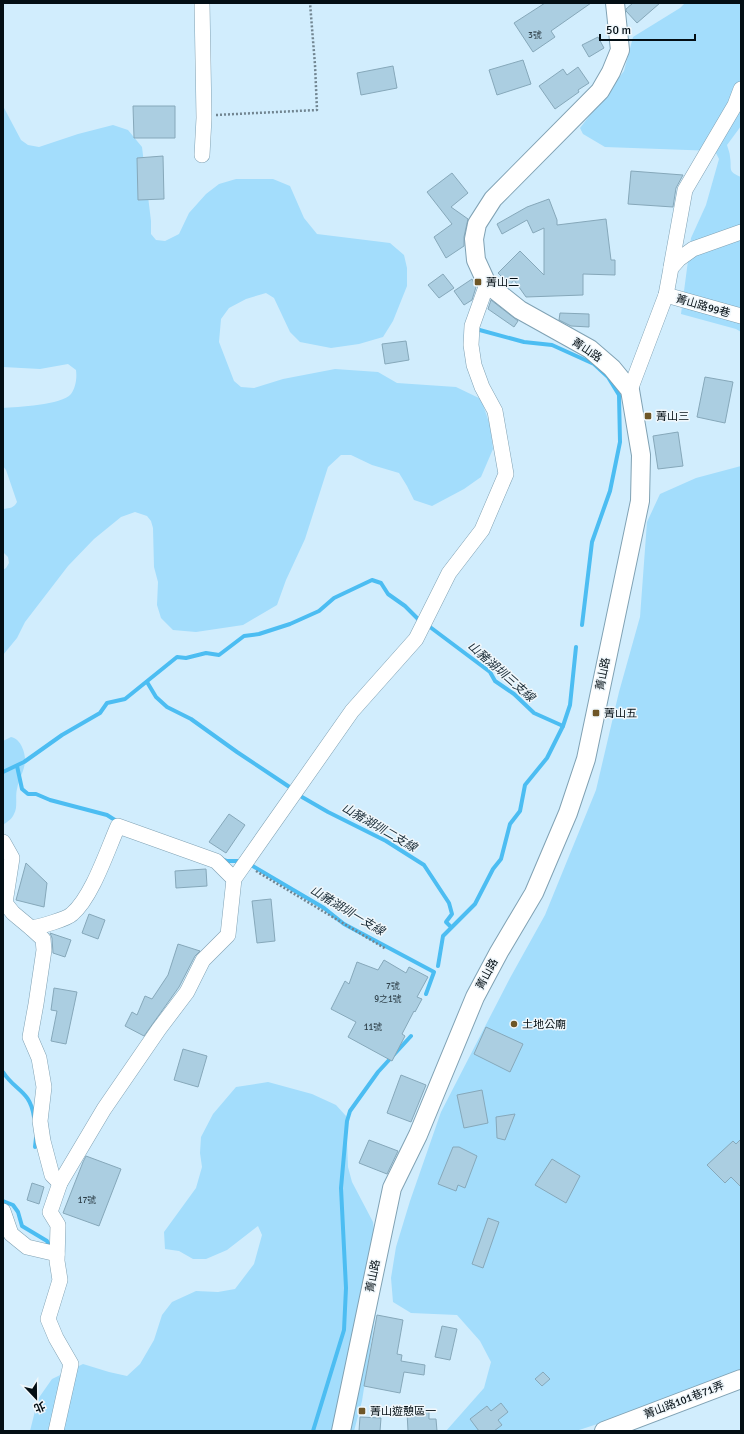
<svg xmlns="http://www.w3.org/2000/svg" width="744" height="1434" viewBox="0 0 744 1434" font-family="Signika,'Noto Sans TC',sans-serif">
<rect width="100%" height="100%" fill="#d1edfd"/>
<g fill="#a3ddfc">
<path d="M685,3H741V126L727,145C728,149 730,153 730,157C732,170 727,171 741,177V332L736,329L681,314L691,238L706,205L719,159L715,151L605,147L583,134L580,128L624,71L633,37L680,8Z"/>
<path d="M3,106L21,140L28,145L39,147L78,134L113,125L128,130L142,147L151,221V234L156,240L165,241L179,234L189,213L206,194L219,184L236,179H273L290,186L304,218L317,234L390,243L404,255L407,268V286L393,321L383,337L359,344L331,348L300,342L290,332L274,298L266,293L246,299L229,308L221,319L219,342L234,381L241,387L254,388L283,379L335,369L378,372L397,383L456,387L481,399L490,425L493,449L481,477L464,489L432,506L414,500L407,486L399,473L372,465L351,455H341L328,467L305,539L286,580L277,605L243,625L196,632L173,630L161,618L157,605L158,582L154,567L153,528L151,521L147,516L135,512L121,517L94,539L68,566L25,622L17,638L3,655V608L4,605L3,601V570L6,568L9,563L8,557L3,552V509C10,508 14,508 17,502L6,470L3,466V408C17,407 62,405 71,394C76,387 77,378 76,370L68,364L40,369L3,367Z"/>
<path d="M741,466V1372L628,1414L576,1431H446L484,1388L491,1362L480,1341L457,1315L411,1313L393,1302L391,1278L396,1247L410,1201L441,1112L510,978L545,915L596,790L619,692L640,617L647,522L660,494L696,478Z"/>
<path d="M11,737C16,738 20,742 22,747C30,765 20,773 17,789C15,797 18,807 14,814C12,819 7,822 3,825V741Z"/>
<path d="M268,1082L312,1094L336,1105L346,1116L348,1167L352,1182L373,1222L375,1240L382,1273L362,1401L354,1431H30L38,1399L52,1379L83,1364L109,1372L127,1376L140,1364L154,1340L162,1315L172,1302L196,1291L218,1292L235,1289L254,1264L262,1235L258,1226L227,1250L206,1259H193L179,1251L165,1249L164,1232L196,1188L202,1167L200,1153L201,1137L213,1114L236,1087Z"/>
</g>
<g fill="none" stroke-linecap="round" stroke-linejoin="round">
<g stroke="#4cbdf2" stroke-width="4">
<path d="M476,329L524,342L552,345L594,364L608,377L619,395L620,442L610,491L592,542L582,625"/>
<path d="M430,627L490,672L495,681L514,694L534,713L563,726"/>
<path d="M147,682L156,697L167,707L191,719L237,752L294,790"/>
<path d="M17,766L22,789L28,794H36L50,800L107,815L118,822"/>
<path d="M3,772L24,762L62,735L100,713L107,703L125,699L177,657L186,658L206,653L219,655L244,636L259,634L290,624L319,611L334,598L372,580L381,583L388,594L405,606L421,622"/>
<path d="M302,797L328,812L386,841L424,865L449,903L452,914L446,922L451,927"/>
<path d="M222,859L227,861H243"/>
<path d="M251,865L324,908L344,924L434,972L426,994"/>
<path d="M438,966L443,936L475,904L493,869L501,859L510,824L520,811L525,785L547,758L563,726L570,705L576,647"/>
<path d="M3,1072C15,1091 30,1090 34,1117"/>
<path d="M35,1147L36,1138"/>
<path d="M3,1201L13,1205L18,1212L22,1226L47,1241L50,1248"/>
<path d="M313,1431L344,1330L346,1288L341,1188L347,1121L350,1111L378,1072L411,1036"/>
</g>
</g>
<g fill="#abcee1" stroke="#86a8ba">
<path d="M545,3H591L551,31L555,37L533,52L514,23Z"/>
<path d="M633,3H660L637,23L626,11V9Z"/>
<path d="M598,37L604,48L589,57L582,45Z"/>
<path d="M523,60L531,84L497,95L489,70Z"/>
<path d="M393,66L397,88L361,95L357,73Z"/>
<path d="M578,67L589,83L578,90L579,92L555,109L539,86L563,69L567,75Z"/>
<path d="M133,106H175V138H134Z"/>
<path d="M163,156L164,199L138,200L137,158Z"/>
<path d="M631,171L683,175L676,188L673,207L628,204Z"/>
<path d="M452,173L468,193L451,207L468,219L464,237V246L446,258L434,237L452,224L427,192Z"/>
<path d="M549,199L557,220V225L606,219L611,260H615V275L583,274V295L526,297L514,280L510,285L498,273L520,251L544,275V228L533,233L527,220L502,234L497,224L527,207Z"/>
<path d="M443,274L454,288L439,298L428,285Z"/>
<path d="M472,279L476,287L472,300L464,305L454,291Z"/>
<path d="M491,300L518,321L514,327L488,309Z"/>
<path d="M560,313L589,314V327L571,326L559,320Z"/>
<path d="M406,341L409,360L385,364L382,344Z"/>
<path d="M705,377L733,382L725,423L697,417Z"/>
<path d="M678,432L683,466L658,469L653,436Z"/>
<path d="M229,814L245,825L226,853L209,842Z"/>
<path d="M26,863L47,883L44,907L16,900Z"/>
<path d="M206,869L207,886L176,888L175,871Z"/>
<path d="M271,899L275,941L257,943L252,901Z"/>
<path d="M89,914L105,920L98,939L82,933Z"/>
<path d="M50,933L71,940L65,957L53,953L52,938Z"/>
<path d="M178,944L200,951L195,956L179,987L144,1036L125,1026L132,1012L137,1015L145,996L152,999L168,975Z"/>
<path d="M384,960L406,973L409,967L428,977L417,997L422,999L415,1012L414,1011L402,1034L405,1036L392,1061L348,1037L356,1022L331,1009L345,981L349,984L357,962L378,970Z"/>
<path d="M54,988L77,992L66,1044L51,1041L57,1011L51,1010Z"/>
<path d="M486,1027L523,1044L510,1072L474,1054Z"/>
<path d="M183,1049L207,1056L198,1087L174,1080Z"/>
<path d="M401,1075L426,1085L411,1122L387,1113Z"/>
<path d="M482,1090L488,1123L464,1128L457,1095Z"/>
<path d="M515,1114L505,1140L497,1138L496,1117Z"/>
<path d="M741,1139V1187L731,1177L725,1183L707,1165L733,1141L736,1144Z"/>
<path d="M369,1140L398,1151L387,1174L359,1163Z"/>
<path d="M453,1147H459L477,1156L465,1188L458,1185L456,1191L438,1184Z"/>
<path d="M86,1156L121,1169L99,1226L63,1213L83,1162Z"/>
<path d="M552,1159L580,1176L566,1203L535,1185Z"/>
<path d="M32,1183L44,1187L39,1204L27,1200Z"/>
<path d="M488,1218L499,1222L483,1268L472,1264Z"/>
<path d="M377,1315L403,1320L397,1354L402,1355L401,1361L425,1365L424,1375L404,1372L400,1393L364,1386Z"/>
<path d="M442,1326L457,1329L450,1360L435,1357Z"/>
<path d="M543,1372L550,1379L542,1386L535,1379Z"/>
<path d="M501,1403L508,1412L498,1420L502,1425L494,1431H479L470,1419L487,1406L491,1411Z"/>
<path d="M429,1411V1419H436L437,1431H408L407,1412Z"/>
<path d="M360,1417L381,1418L380,1431H359Z"/>
</g>
<g fill="none" stroke-linecap="round" stroke-linejoin="round">
<defs>
<g id="minor">
<path d="M202,3L204,118L202,155"/>
<path d="M671,267L685,190L735,105L741,89"/>
<path d="M666,295L741,316"/>
<path d="M630,390L666,295L671,268L679,259L693,249L741,232"/>
<path d="M3,842L12,858L5,903L13,913L31,928L43,939L44,950L36,1004L30,1037L39,1058L44,1087L40,1121L43,1141L52,1175L60,1183"/>
<path d="M31,928C39,927 67,919 72,914C92,897 107,851 118,826L216,861L234,879"/>
<path d="M3,1211L11,1234L27,1247L57,1254"/>
<path d="M56,1431L71,1364L56,1338L48,1319L60,1280L57,1261L58,1225L50,1212L60,1183L104,1109L159,1029L187,992L203,960L228,935L234,879L352,711L416,639L449,573L482,530L506,474L495,411L482,387L474,365L471,345L472,326L487,284"/>
</g>
<g id="tertiary">
<path d="M341,1431L392,1188L418,1135L475,997L499,952L534,893L568,813L586,759L640,501L641,455L630,390L612,368L590,349L520,310L487,284L476,260L474,239L477,224L493,199L600,91L611,72L620,50L615,3"/>
<path d="M604,1431L741,1379"/>
</g>
</defs>
<use href="#minor" stroke="#80a2b4" stroke-width="16"/>
<use href="#tertiary" stroke="#80a2b4" stroke-width="20"/>
<g stroke="#718591" stroke-width="2.5" stroke-dasharray="2 2" stroke-linecap="butt">
<path d="M216,115L317,110L315,65L310,3"/>
<path d="M256,871L386,949"/>
</g>
<use href="#minor" stroke="#fff" stroke-width="15"/>
<use href="#tertiary" stroke="#fff" stroke-width="18"/>
</g>
<g fill="#6e5627" stroke="#f0f7fb" stroke-width="1.5">
<rect x="474" y="278" width="8" height="8" rx="2"/>
<rect x="644" y="412" width="8" height="8" rx="2"/>
<rect x="592" y="709" width="8" height="8" rx="2"/>
<circle cx="514" cy="1024" r="4"/>
<rect x="358" y="1407" width="8" height="8" rx="2"/>
</g>
<g text-anchor="middle" dominant-baseline="central" stroke-width="3" stroke-linejoin="round" paint-order="stroke">
<g font-size="9" fill="#2d3e47">
<text x="535" y="35">3號</text>
<text x="393" y="986">7號</text>
<text x="388" y="999">9之1號</text>
<text x="373" y="1027">11號</text>
<text x="87" y="1200">17號</text>
</g>
<g font-size="11" fill="#030e14" stroke="#f0f7fb" text-anchor="start">
<text x="486" y="282">菁山二</text>
<text x="656" y="416">菁山三</text>
<text x="604" y="713">菁山五</text>
<text x="522" y="1024">土地公廟</text>
<text x="370" y="1411">菁山遊憩區一</text>
</g>
<g font-size="11" fill="#030e14" stroke="#f0f7fb">
<text transform="translate(703 306) rotate(16)">菁山路99巷</text>
<text transform="translate(587 350) rotate(34)">菁山路</text>
<text transform="translate(603 674) rotate(-79)">菁山路</text>
<text transform="translate(487 974) rotate(-62)">菁山路</text>
<text transform="translate(373 1276) rotate(-79)">菁山路</text>
<text transform="translate(684 1400) rotate(-21)">菁山路101巷71弄</text>
</g>
<g font-size="12" font-style="italic" fill="#192c37" stroke="#f0f7fb">
<text transform="translate(501 672) rotate(41)">山豬湖圳三支線</text>
<text transform="translate(379 828) rotate(30)">山豬湖圳二支線</text>
<text transform="translate(347 911) rotate(31)">山豬湖圳一支線</text>
</g>
</g>
<rect width="744" height="1434" fill="none" stroke="#030e14" stroke-width="8"/>
<g transform="translate(36 1398) rotate(158)" stroke="#f0f7fb" stroke-width="3" paint-order="stroke">
<path d="M0-3L7 15L0 10L-7 15Z" fill="#030e14"/>
<text y="-6" font-size="11" font-weight="bold" text-anchor="middle" fill="#030e14">北</text>
</g>
<path d="M600 34v6h95v-6" fill="none" stroke="#030e14" stroke-width="2"/>
<text x="606" y="34" font-size="12" fill="#030e14" stroke="#f0f7fb" stroke-width="3" paint-order="stroke">50 m</text>
</svg>
